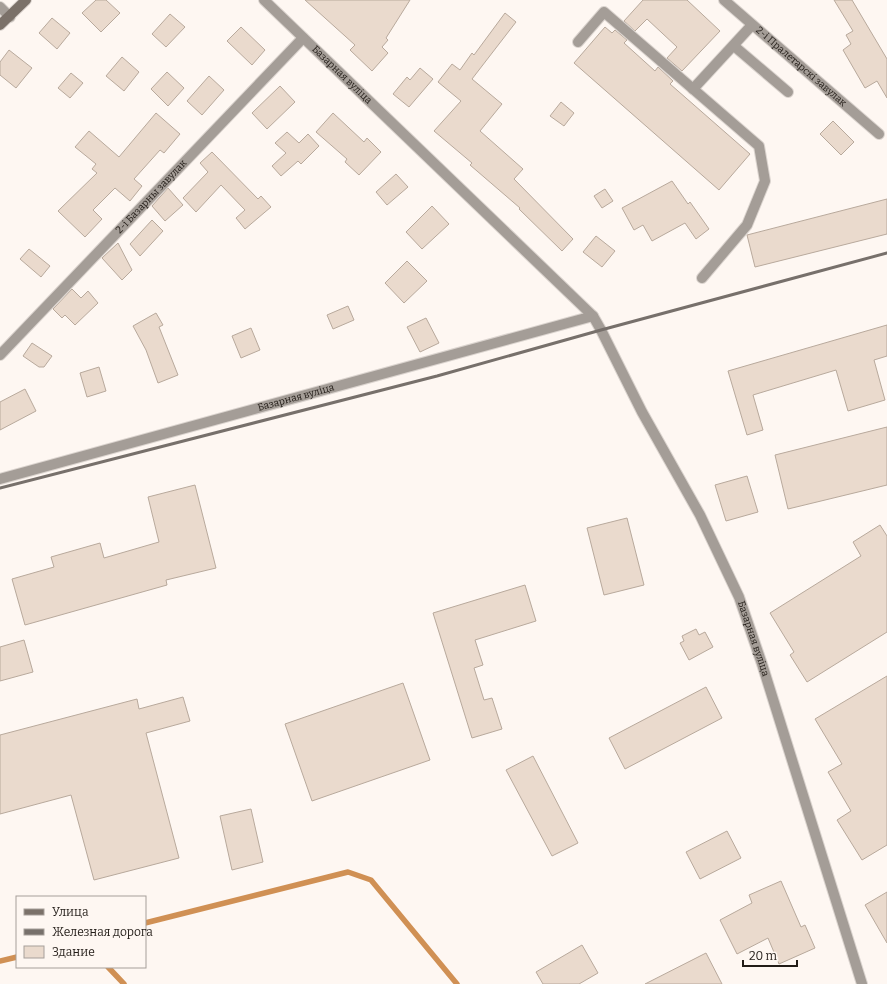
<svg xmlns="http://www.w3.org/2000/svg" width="887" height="984" viewBox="0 0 887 984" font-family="Bitter,serif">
<rect width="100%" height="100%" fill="#fef7f2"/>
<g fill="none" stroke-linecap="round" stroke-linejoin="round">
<g stroke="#d09054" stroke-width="5.5">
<path d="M145,923L348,872L371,880L457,984"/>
<path d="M0,961L17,957"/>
<path d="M108,967L124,984"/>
</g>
</g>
<g fill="#eadacd" stroke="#b8a99c">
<path d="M96,0H106L120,13L101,32L82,13Z"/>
<path d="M305,0H410L386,38L388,40L382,47L388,53L372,71L350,50L355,45Z"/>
<path d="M643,0H687L720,31L682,71L667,58L677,47L647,19L635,31L624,21Z"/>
<path d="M834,0H852L887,59V98L877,81L865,88L843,50L851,44L846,35L853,31Z"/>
<path d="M505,13L516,22L472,79L502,104L480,131L523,169L514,179L573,239L562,251L519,209L520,208L470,165L472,163L434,131L461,101L438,82L452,64L460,70L472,53L474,55Z"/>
<path d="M170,14L185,27L166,47L152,34Z"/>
<path d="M52,18L70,33L57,49L39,33Z"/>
<path d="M241,27L265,50L252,65L227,41Z"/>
<path d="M605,27L612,33L615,30L627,40L624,43L655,71L658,67L673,81L670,84L750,154L719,190L574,63Z"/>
<path d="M9,50L32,68L16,88L0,75V62Z"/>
<path d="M122,57L139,72L124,91L106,76Z"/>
<path d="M420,68L433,79L409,107L393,94L407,77L410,80Z"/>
<path d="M167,72L184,88L168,106L151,89Z"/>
<path d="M71,73L83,83L70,98L58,88Z"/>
<path d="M209,76L224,90L202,115L187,101Z"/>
<path d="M280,86L295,102L267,129L252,113Z"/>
<path d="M561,102L574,113L564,126L550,116Z"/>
<path d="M156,113L180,134L164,153L160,150L134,179L142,186L130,201L115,188L93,210L102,219L85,237L58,211L97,173L92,169L96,164L75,147L89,131L119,157Z"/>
<path d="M333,113L364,142L367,138L381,152L359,175L345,162L347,159L316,132Z"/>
<path d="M833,121L854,142L841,155L820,134Z"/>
<path d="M287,132L299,143L308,134L319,146L301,164L298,161L281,176L272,166L286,153L275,143Z"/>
<path d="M212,152L258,199L261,196L271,207L245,229L236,218L245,210L221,185L196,212L183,198L208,172L200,163Z"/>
<path d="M396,174L408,187L387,205L376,192Z"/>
<path d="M672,181L688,204L690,202L709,229L696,239L685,223L652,241L643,225L634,230L622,208Z"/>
<path d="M168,188L183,205L165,221L152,206Z"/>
<path d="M605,189L613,201L602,208L594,196Z"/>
<path d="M887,199V234L755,267L747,235Z"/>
<path d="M432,206L449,224L422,249L406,232Z"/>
<path d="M152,220L163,231L140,256L130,244Z"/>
<path d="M596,236L615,251L602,267L583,252Z"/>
<path d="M118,243L132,270L122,280L102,258Z"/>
<path d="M29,249L50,266L41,277L20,259Z"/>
<path d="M407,261L427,281L404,303L385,283Z"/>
<path d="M72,289L81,298L88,291L98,303L75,325L65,315L62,318L53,309Z"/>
<path d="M348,306L354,320L333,329L327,315Z"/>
<path d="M156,313L163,325L159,327L178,375L158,383L146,350L133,326Z"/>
<path d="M426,318L439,343L420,352L407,327Z"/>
<path d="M887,325V356L874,360L885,400L848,411L836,370L753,395L763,430L747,435L728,371Z"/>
<path d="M251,328L260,350L241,358L232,336Z"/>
<path d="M32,343L52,356L44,367H39L23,356Z"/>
<path d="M99,367L106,391L87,397L80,373Z"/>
<path d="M25,389L36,411L0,430V402Z"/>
<path d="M887,427V485L788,509L775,455Z"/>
<path d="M747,476L758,512L726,521L715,485Z"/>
<path d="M195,485L216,568L166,580L167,585L25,625L12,579L54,567L51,557L100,543L104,558L159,542L148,497Z"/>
<path d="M627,518L644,585L604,595L587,528Z"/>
<path d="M880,525L887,536V632L807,682L790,655L794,652L770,613L861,556L853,542Z"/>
<path d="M525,585L536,621L475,640L483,665L474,668L484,700L492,698L502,729L472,738L433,613Z"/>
<path d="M696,629L699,635L705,632L713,647L689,660L680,643L684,641L682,636Z"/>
<path d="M24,640L33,672L0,681V647Z"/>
<path d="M887,676V845L862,860L837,820L851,811L828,772L842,764L815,719Z"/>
<path d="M403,683L430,760L312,801L285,724Z"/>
<path d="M706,687L722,718L625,769L609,738Z"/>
<path d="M183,697L190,721L146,733L179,858L94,880L71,795L0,814V735L137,699L139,709Z"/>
<path d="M533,756L578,843L552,856L506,770Z"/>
<path d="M251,809L263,862L232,870L220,816Z"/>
<path d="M727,831L741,858L700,879L686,852Z"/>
<path d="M781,881L801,927L805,925L815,948L779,964L768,938L737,954L720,920L752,903L749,895Z"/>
<path d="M887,892V943L865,905Z"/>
<path d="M582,945L598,973L579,984H543L536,972Z"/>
<path d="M706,953L722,984H645Z"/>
</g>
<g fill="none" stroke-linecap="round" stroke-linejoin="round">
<defs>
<g id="lane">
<path d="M578,42L604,12L759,146L765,181L747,225L702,278"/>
<path d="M734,46L788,92"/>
<path d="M693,89L752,25"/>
</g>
<g id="street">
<path id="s1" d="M264,0L593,316L601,330L642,412L700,515L739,597L762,664L862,984"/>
<path id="s2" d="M724,0L879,134"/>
<path d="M0,7L10,17"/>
<path id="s3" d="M0,355L303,38"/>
<path id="s4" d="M0,479L593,316"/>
</g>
<path id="secondary" d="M0,25L26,0"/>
</defs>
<use href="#lane" stroke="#dbd4cf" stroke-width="12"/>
<use href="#street" stroke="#dbd4cf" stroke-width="12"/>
<use href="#secondary" stroke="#dbd4cf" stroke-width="12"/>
<use href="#lane" stroke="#a49d97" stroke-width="10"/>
<use href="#street" stroke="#a49d97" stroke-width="10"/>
<use href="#secondary" stroke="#7b7169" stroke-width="10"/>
<path stroke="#77706b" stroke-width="3" d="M0,488L437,376L601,330L887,253"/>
</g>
<g text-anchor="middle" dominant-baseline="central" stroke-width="3" stroke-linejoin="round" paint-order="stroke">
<g font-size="10" fill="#221c17" stroke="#fef7f2">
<text stroke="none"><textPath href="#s2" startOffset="102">2-і Пралетарскі завулак</textPath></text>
<text stroke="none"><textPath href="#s1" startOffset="108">Базарная вуліца</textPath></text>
<text stroke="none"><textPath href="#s3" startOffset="219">2-і Базарны завулак</textPath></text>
<text stroke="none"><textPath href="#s4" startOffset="307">Базарная вуліца</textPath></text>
<text stroke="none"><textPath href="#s1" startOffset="817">Базарная вуліца</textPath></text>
</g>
</g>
<rect x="16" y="896" width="130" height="72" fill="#fef7f2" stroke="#a69f9a"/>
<rect x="24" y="909" width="20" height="6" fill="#7b7169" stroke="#a69f9a"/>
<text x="52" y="916" font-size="12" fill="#221c17">Улица</text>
<rect x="24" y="929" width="20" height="6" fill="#77706b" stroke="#a69f9a"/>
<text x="52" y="936" font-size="12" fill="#221c17">Железная дорога</text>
<rect x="24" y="946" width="20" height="12" fill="#eadacd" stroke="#a69f9a"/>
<text x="52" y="956" font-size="12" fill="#221c17">Здание</text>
<path d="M743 960v6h54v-6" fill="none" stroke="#221c17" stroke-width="2"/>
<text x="749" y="960" font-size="12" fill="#221c17" stroke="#fef7f2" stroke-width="3" paint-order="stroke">20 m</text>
</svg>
